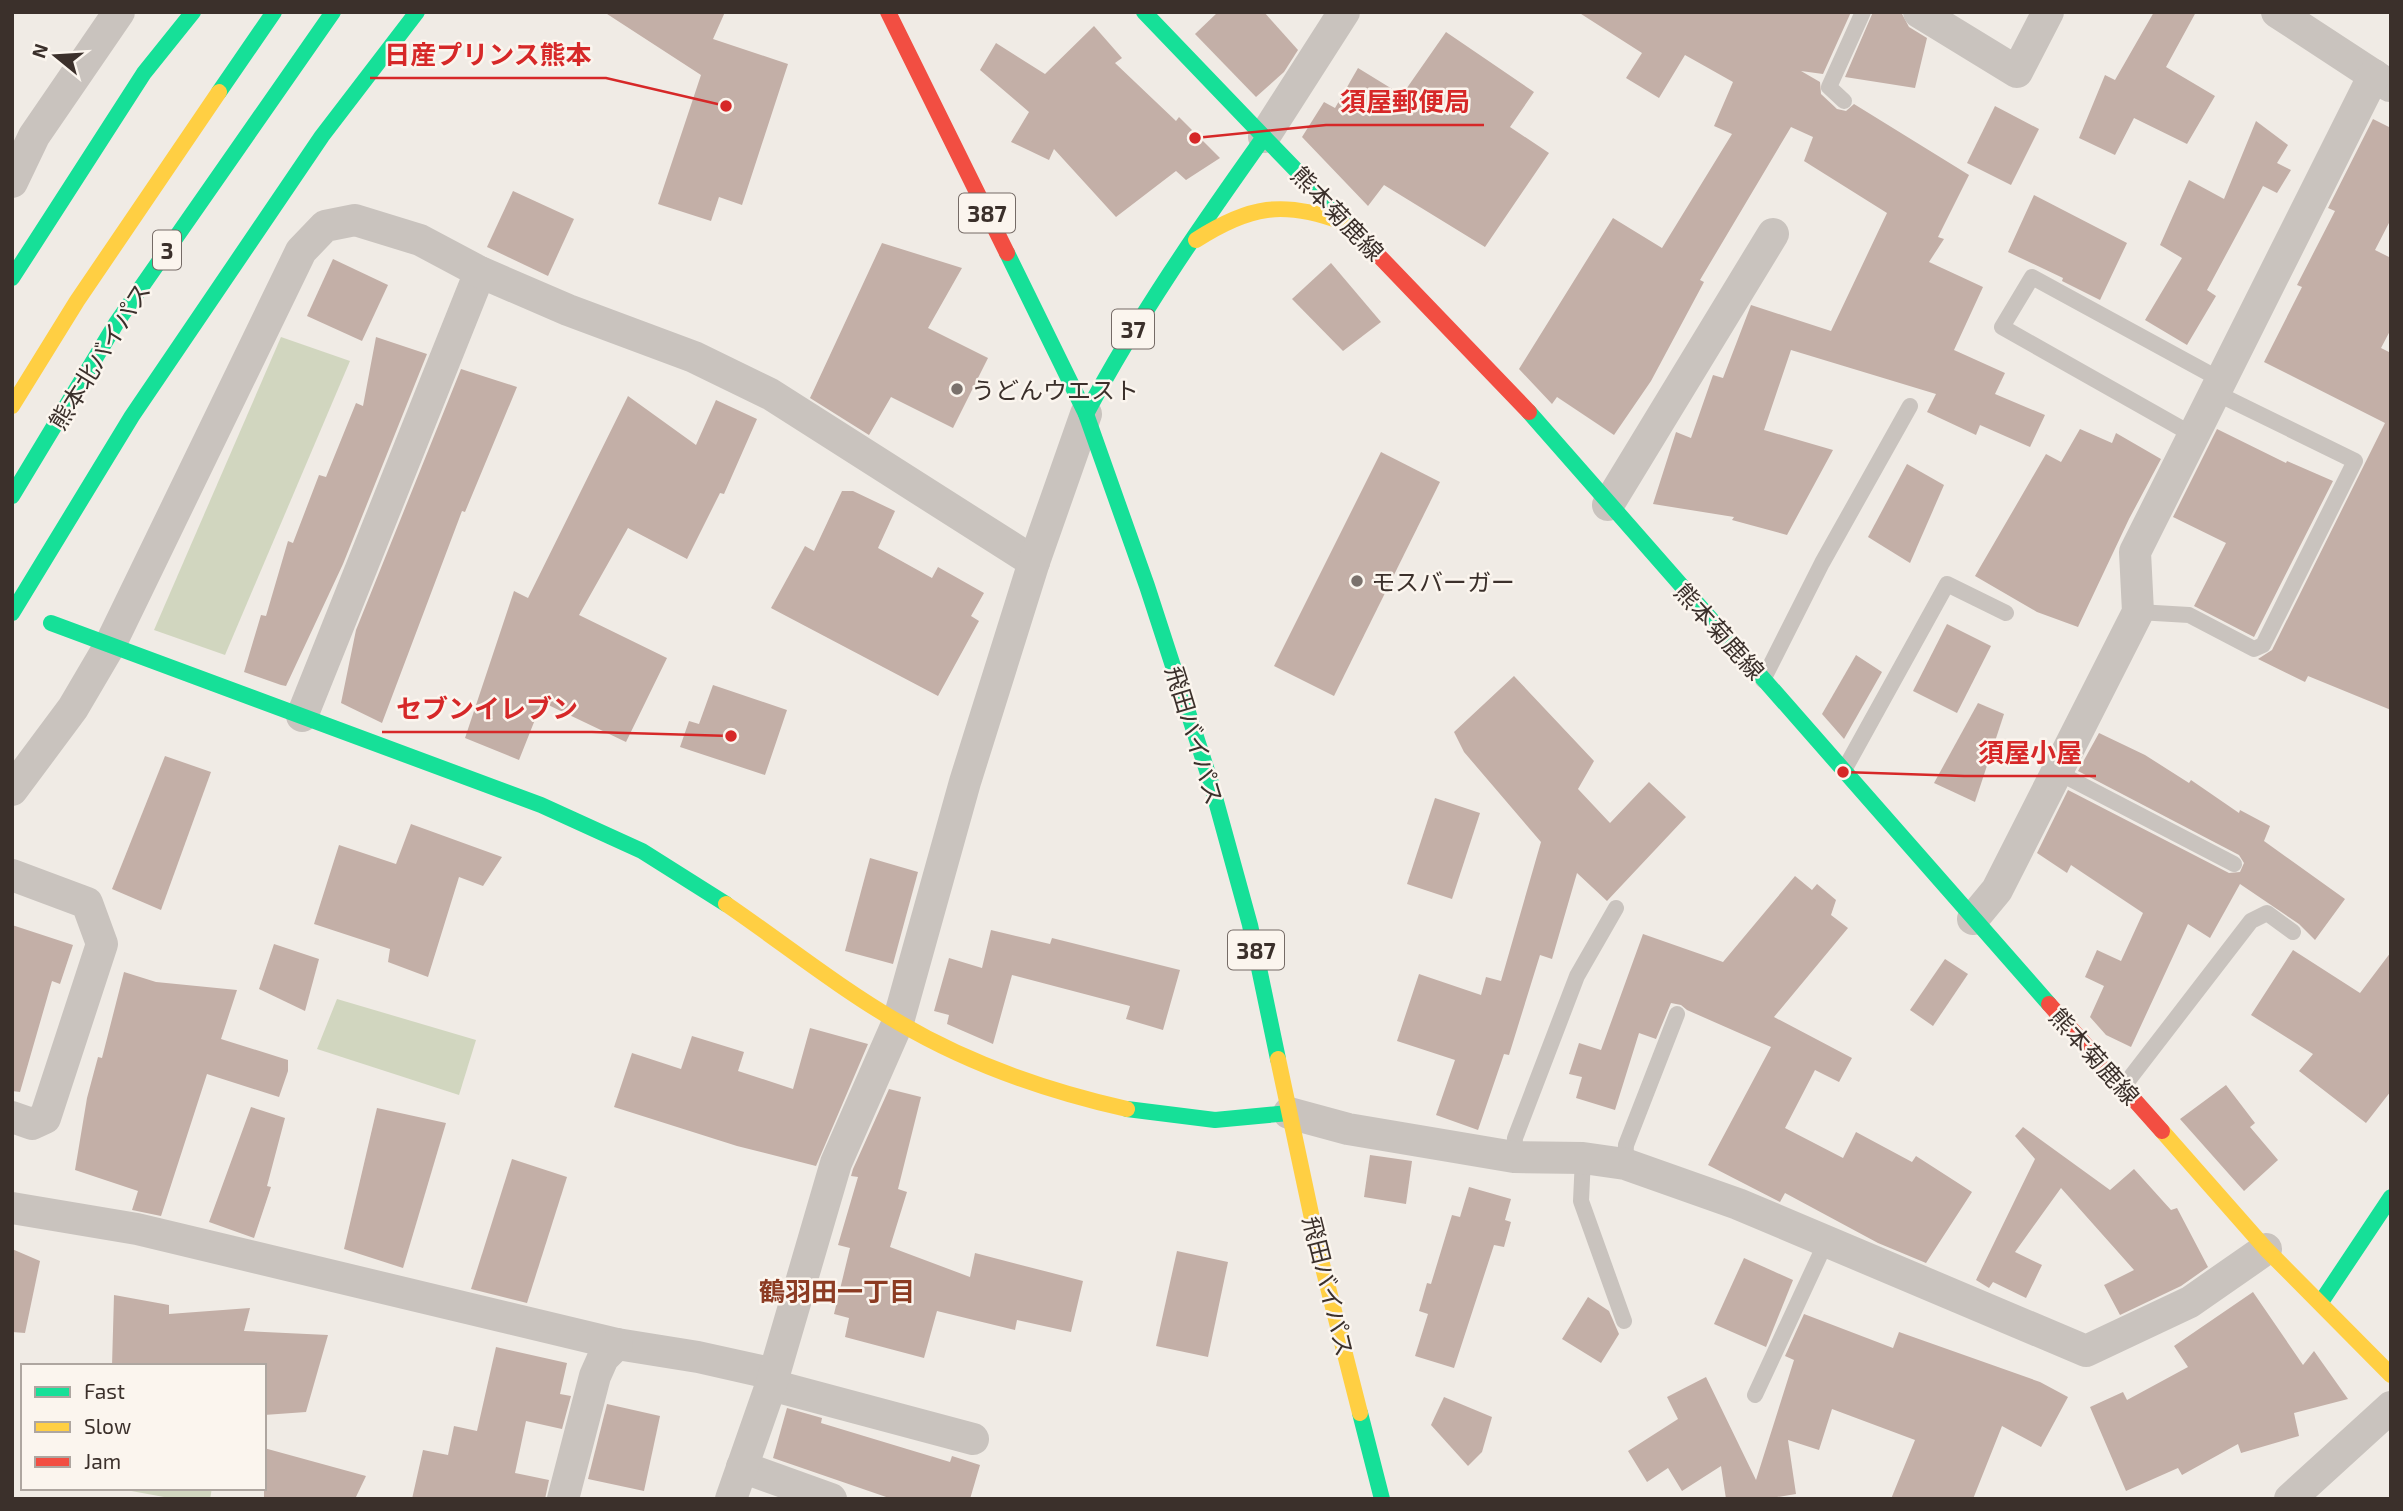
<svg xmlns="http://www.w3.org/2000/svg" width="2403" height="1511" viewBox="0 0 2403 1511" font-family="'Exo 2','Noto Sans JP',sans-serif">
<rect width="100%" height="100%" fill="#f0ebe5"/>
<g fill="#d1d6bf">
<path d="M281,337L350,361L225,655L154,630Z"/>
<path d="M337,999L476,1040L459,1095L317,1049Z"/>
<path d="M115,1488H212L210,1499H175Z"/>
</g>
<g fill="#c3afa7">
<path d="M604,12H725L713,39L788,64L742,205L719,197L711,221L658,204L701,75Z"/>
<path d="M1218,12H1264L1298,50L1284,72L1256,97L1195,34Z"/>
<path d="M1578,12H1851L1823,74L1801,71L1820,82L1821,94L1837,109L1846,111L1854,104L1969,175L1938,237L1944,239L1929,262L1983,287L1954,350L2005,373L1995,394L2045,415L2030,447L1980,425L1976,435L1927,412L1936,394L1791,350L1764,430L1833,450L1787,535L1732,520L1734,517L1653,504L1676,432L1691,438L1713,375L1723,378L1751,305L1831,331L1887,213L1804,161L1813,137L1791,127L1700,280L1704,282L1651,381L1614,435L1557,397L1552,404L1519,369L1613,218L1662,248L1732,134L1714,126L1733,82L1685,55L1659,98L1626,78L1642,53Z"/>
<path d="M1873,12H1901L1909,27L1927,38L1915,88L1845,77Z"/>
<path d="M2154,12H2196L2166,67L2215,96L2187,144L2134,118L2115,155L2079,138L2105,75L2115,80Z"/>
<path d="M1094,26L1122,58L1115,63L1176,121L1179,117L1220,158L1186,180L1176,171L1116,217L1054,149L1049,160L1011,142L1029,112L980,70L996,43L1045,74Z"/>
<path d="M1446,32L1534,92L1510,127L1549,153L1485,247L1384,185L1368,206L1302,137L1324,102L1335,108L1358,68L1402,95Z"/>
<path d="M1995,106L2039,129L2011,185L1967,163Z"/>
<path d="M2373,119L2391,128V219L2375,250L2391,258V329L2381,348L2391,353V710L2308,676L2305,682L2258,659L2272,650L2385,423L2264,362L2302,287L2297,285L2335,211L2328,208Z"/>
<path d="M2256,121L2288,145L2277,163L2291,170L2277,193L2263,186L2207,290L2216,296L2187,345L2145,320L2182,258L2160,245L2189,180L2224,199Z"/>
<path d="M513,191L574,219L548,276L487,247Z"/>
<path d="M2034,195L2127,243L2100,300L2062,281L2063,278L2008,252Z"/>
<path d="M882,243L962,268L928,328L988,358L953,428L891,397L869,435L810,398Z"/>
<path d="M333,259L388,285L362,341L307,316Z"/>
<path d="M1331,263L1381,322L1343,351L1292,299Z"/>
<path d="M376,337L427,354L343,564L286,686L281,685L244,672L261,615L266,616L288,541L293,543L319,475L326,477L356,403L363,406Z"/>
<path d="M461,369L517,387L465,512L462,511L382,723L341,703L356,630Z"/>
<path d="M628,396L696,445L716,400L757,419L724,494L720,493L687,559L628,528L579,615L667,658L626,742L542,702L519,760L465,738L514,591L528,598Z"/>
<path d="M2080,429L2112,443L2116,433L2161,459L2129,519L2078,627L2037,612L1975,576L2046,454L2061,462Z"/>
<path d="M2217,429L2286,463L2287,461L2333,481L2254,637L2194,606L2226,543L2173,517Z"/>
<path d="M1381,452L1440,482L1334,696L1274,666Z"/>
<path d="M1907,464L1944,485L1910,563L1868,537Z"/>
<path d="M842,491H853L895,511L878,548L932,578L938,567L984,593L971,616L979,621L938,696L771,608L805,546L814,551Z"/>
<path d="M1947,624L1991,646L1957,713L1913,691Z"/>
<path d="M1856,655L1882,672L1844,739L1822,714Z"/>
<path d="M1514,676L1594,761L1578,789L1610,823L1649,782L1686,817L1607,901L1577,873L1552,959L1540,955L1509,1055L1504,1054L1478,1130L1436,1115L1455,1060L1397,1041L1419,974L1481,995L1486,977L1501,981L1541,842L1464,752L1454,732Z"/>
<path d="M713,685L787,710L765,775L680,747L689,721L699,724Z"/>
<path d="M1978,703L2004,714L1975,802L1934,783Z"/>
<path d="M2099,733L2145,755L2189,783L2191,780L2239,813L2240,810L2270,826L2264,841L2345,899L2315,940L2299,924L2240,884L2210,938L2188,924L2131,1047L2106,1035L2090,1017L2104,986L2085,977L2097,950L2121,961L2143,913L2071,865L2067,873L2037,853L2068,790L2229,873L2240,872L2244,863L2239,855L2078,771Z"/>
<path d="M165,756L211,772L161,910L112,889Z"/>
<path d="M1435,798L1480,813L1452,899L1407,884Z"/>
<path d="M411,824L502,857L483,886L459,877L428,977L388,962L390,949L314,924L339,845L396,864Z"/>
<path d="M870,858L918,872L893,964L845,951Z"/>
<path d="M1795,876L1812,890L1817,884L1836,900L1831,915L1848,928L1774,1017L1852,1058L1839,1082L1815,1070L1785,1128L1843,1158L1856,1132L1912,1162L1916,1156L1972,1192L1926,1263L1878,1243L1785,1193L1780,1202L1708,1165L1771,1047L1687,1010L1681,1005L1671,1003L1656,1039L1639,1033L1615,1110L1576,1098L1582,1077L1569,1074L1579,1043L1601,1050L1643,934L1723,962Z"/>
<path d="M12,925L73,945L60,984L52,981L20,1092L12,1091Z"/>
<path d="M991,930L1050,944L1052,938L1180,970L1163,1030L1126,1019L1130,1006L1012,975L993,1044L947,1024L949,1015L934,1011L949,958L982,968Z"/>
<path d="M274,944L319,959L305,1011L259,989Z"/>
<path d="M2293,950L2360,993L2391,952V1091L2366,1123L2299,1071L2313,1054L2251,1015Z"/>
<path d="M1945,959L1968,974L1933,1026L1910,1010Z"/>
<path d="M124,972L156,982L237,990L221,1039L288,1060V1071L279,1097L207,1074L161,1216L132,1210L138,1191L75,1170L87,1098L98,1057L102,1058Z"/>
<path d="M810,1028L868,1044L816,1166L737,1146L614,1107L632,1053L681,1069L692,1036L744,1052L738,1071L793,1089Z"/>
<path d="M2226,1085L2255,1123L2250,1127L2278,1160L2244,1191L2180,1119Z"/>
<path d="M889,1089L921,1097L898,1189L907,1192L890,1247L970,1277L975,1253L1083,1281L1071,1332L1017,1320L1015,1330L937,1311L924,1358L845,1337L849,1318L834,1314L850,1248L838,1245L858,1177L851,1176L853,1169Z"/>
<path d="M251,1107L285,1118L267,1186L271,1187L254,1238L209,1222Z"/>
<path d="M377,1108L446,1123L403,1268L344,1249Z"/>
<path d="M2023,1127L2110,1190L2134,1169L2171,1210L2177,1208L2208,1267L2181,1286L2120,1315L2104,1285L2134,1270L2061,1188L2015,1252L2042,1265L2026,1298L1993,1282L1989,1288L1976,1280L2035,1159L2015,1136Z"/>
<path d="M1370,1155L1412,1161L1406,1204L1364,1197Z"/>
<path d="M512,1159L567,1177L527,1303L471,1289Z"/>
<path d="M1469,1187L1511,1199L1505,1220L1511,1222L1504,1247L1494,1245L1454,1368L1415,1356L1428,1314L1419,1311L1427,1283L1431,1284L1452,1215L1460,1217Z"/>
<path d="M12,1249L40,1261L25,1333L12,1332Z"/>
<path d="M1177,1251L1228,1262L1208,1357L1156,1346Z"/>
<path d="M1744,1258L1793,1280L1766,1347L1714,1324Z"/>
<path d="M2253,1292L2303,1365L2314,1351L2348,1399L2294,1413L2299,1436L2241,1453L2238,1444L2182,1475L2178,1468L2126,1491L2090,1407L2123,1392L2127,1400L2188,1367L2174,1346Z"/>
<path d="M114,1295L169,1305V1314L250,1308L244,1331L328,1335L306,1412L264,1415V1366H112Z"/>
<path d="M1588,1297L1609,1311L1619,1334L1601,1363L1562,1339Z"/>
<path d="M1804,1314L1893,1348L1899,1332L2040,1382L2068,1397L2041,1447L2002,1426L1973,1499H1891L1915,1440L1832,1409L1819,1450L1788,1440L1796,1494L1765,1499H1726L1721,1466L1682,1491L1668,1468L1647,1482L1628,1451L1678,1419L1667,1397L1706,1377L1756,1480L1794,1360L1785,1356Z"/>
<path d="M496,1347L567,1363L560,1394L571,1396L562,1429L526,1421L515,1473L549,1480L545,1499H412L423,1450L448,1455L454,1426L477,1431Z"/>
<path d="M1444,1397L1492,1417L1482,1452L1468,1466L1431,1425Z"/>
<path d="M607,1404L660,1416L644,1491L588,1479Z"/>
<path d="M787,1408L822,1418L821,1423L950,1462L952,1456L980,1465L970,1499H892L773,1458Z"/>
<path d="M264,1448L366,1476L355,1499H264Z"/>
</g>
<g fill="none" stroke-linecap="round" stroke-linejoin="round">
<g stroke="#c9c3be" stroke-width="16">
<path d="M1844,101L1829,87L1863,12"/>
<path d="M2193,435L2002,327L2032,277L2221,380"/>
<path d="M2138,612L2189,615L2254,649L2263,645L2355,461L2214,392"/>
<path d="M1763,680L1822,563L1910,406"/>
<path d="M1843,772L1947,584L2006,613"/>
<path d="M2059,773L2234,864"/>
<path d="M2123,1087L2251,921L2267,913L2293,932"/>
<path d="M1514,1157L1515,1138L1577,976L1616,908"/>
<path d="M1583,1158L1581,1201L1624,1321"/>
<path d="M1625,1164L1626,1145L1677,1014"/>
<path d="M1755,1395L1826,1242"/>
</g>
<g stroke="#c9c3be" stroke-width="32">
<path d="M1919,12L2017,72L2048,12"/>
<path d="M2277,12L2390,86"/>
<path d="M1264,137L1344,12"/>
<path d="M12,182L34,136L119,12"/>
<path d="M1608,505L1773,234"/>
<path d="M302,716L480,272"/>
<path d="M12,790L73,708L110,645L301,251L325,226L355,220L420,240L480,272L568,310L694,357L770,394L1034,562"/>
<path d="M12,875L87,903L102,944L45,1118L32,1124L12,1117"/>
<path d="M1973,919L1997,890L2138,612L2135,552L2374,75"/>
<path d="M1289,1113L1348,1129L1514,1157L1583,1158L1625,1164L1738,1204L2086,1351L2190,1302L2266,1249"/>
<path d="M12,1208L137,1229L617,1344L698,1357L774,1374"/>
<path d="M771,1385L973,1439"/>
<path d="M742,1467L831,1499"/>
<path d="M563,1499L595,1376L603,1358L617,1344"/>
<path d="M731,1499L771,1385L836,1163L898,1022L965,782L1034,562L1086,414"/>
<path d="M2290,1499L2391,1407"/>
</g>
<g stroke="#16e098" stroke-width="16">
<path d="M1144,12L1264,137"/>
<path d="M219,92L274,12"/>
<path d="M1007,253L1086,414L1147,586L1211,783L1250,925L1278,1059"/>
<path d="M12,278L144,73L193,12"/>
<path d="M1529,412L2049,1004"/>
<path d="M1086,414C1138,316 1200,227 1264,137L1356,232"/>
<path d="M12,496L117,322L333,12"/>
<path d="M12,613L132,416L322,136L417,12"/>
<path d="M51,623L541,805L642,851L726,904"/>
<path d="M1127,1109L1215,1120L1289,1113"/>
<path d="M2321,1302L2391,1197"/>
<path d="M1360,1413L1382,1499"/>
</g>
<g stroke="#ffcf43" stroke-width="16">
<path d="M1196,240C1249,206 1283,200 1342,222"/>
<path d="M12,406L77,301L219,92"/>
<path d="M726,904C783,943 838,987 898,1022C969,1064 1047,1091 1127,1109"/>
<path d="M1278,1059L1320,1256L1360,1413"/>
<path d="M2162,1131L2266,1249L2391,1375"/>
</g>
<g stroke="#f24e42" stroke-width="16">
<path d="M888,12L1007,253"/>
<path d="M1356,232L1529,412"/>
<path d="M2049,1004L2162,1131"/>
</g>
</g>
<g fill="#7a716c" stroke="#fbf5ee" stroke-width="2.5">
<circle cx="957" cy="389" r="7"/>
<circle cx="1357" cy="581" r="7"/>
</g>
<g text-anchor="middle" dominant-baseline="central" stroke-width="5" stroke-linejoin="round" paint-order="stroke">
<g fill="#fbf5ee" stroke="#756b66" stroke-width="2">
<rect x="959" y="193.5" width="56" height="39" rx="5"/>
<rect x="153" y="230.5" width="28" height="39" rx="5"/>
<rect x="1112" y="309.5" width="42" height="39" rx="5"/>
<rect x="1228" y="930.5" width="56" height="39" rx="5"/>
</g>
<g font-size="23" font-weight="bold" fill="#3b302b">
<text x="987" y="213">387</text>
<text x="167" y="250">3</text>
<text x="1133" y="329">37</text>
<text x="1256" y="950">387</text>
</g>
<g font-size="24" fill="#3b302b" stroke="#fbf5ee">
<text transform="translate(1338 213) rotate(46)">熊本菊鹿線</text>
<text transform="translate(99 356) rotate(-58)">熊本北バイパス</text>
<text transform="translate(1720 631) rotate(48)">熊本菊鹿線</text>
<text transform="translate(1195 735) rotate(73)">飛田バイパス</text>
<text transform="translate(2095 1056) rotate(48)">熊本菊鹿線</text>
<text transform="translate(1329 1286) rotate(76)">飛田バイパス</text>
</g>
<g font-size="24" fill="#3b302b" stroke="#fbf5ee" text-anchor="start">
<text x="971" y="389">うどんウエスト</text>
<text x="1371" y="581">モスバーガー</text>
</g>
<g font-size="26" font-weight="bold" fill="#8c3b22" stroke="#fbf5ee">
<text x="837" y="1290">鶴羽田一丁目</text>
</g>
</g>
<path fill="none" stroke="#d62828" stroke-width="2.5" d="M726 106L606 78H370M1195 138L1326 125H1484M731 736L592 732H382M1843 772L1964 776H2096"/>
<g fill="#d62828" stroke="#fbf5ee" stroke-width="2.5">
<circle cx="726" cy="106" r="7"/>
<circle cx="1195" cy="138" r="7"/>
<circle cx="731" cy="736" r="7"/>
<circle cx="1843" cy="772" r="7"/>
</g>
<g font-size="26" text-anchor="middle" font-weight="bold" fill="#d62828" stroke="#fbf5ee" stroke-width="5" stroke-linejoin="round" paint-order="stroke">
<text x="488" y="64">日産プリンス熊本</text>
<text x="1405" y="111">須屋郵便局</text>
<text x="487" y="718">セブンイレブン</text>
<text x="2030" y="762">須屋小屋</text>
</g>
<rect width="2403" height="1511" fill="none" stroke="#3b302b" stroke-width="28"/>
<rect x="21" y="1364" width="245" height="126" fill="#fbf5ee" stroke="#aea6a0" stroke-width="2"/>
<rect x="35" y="1387" width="35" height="10" fill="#16e098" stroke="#aea6a0" stroke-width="2"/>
<text x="84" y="1399" font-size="21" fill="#3b302b">Fast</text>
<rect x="35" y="1422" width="35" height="10" fill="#ffcf43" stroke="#aea6a0" stroke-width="2"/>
<text x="84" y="1434" font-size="21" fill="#3b302b">Slow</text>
<rect x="35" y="1457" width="35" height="10" fill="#f24e42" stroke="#aea6a0" stroke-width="2"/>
<text x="84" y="1469" font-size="21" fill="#3b302b">Jam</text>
<g transform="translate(56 56) rotate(288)" stroke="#fbf5ee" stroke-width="5" paint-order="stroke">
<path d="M0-5L12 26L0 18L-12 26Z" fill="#3b302b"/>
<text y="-10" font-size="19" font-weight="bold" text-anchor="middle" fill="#3b302b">N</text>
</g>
</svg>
